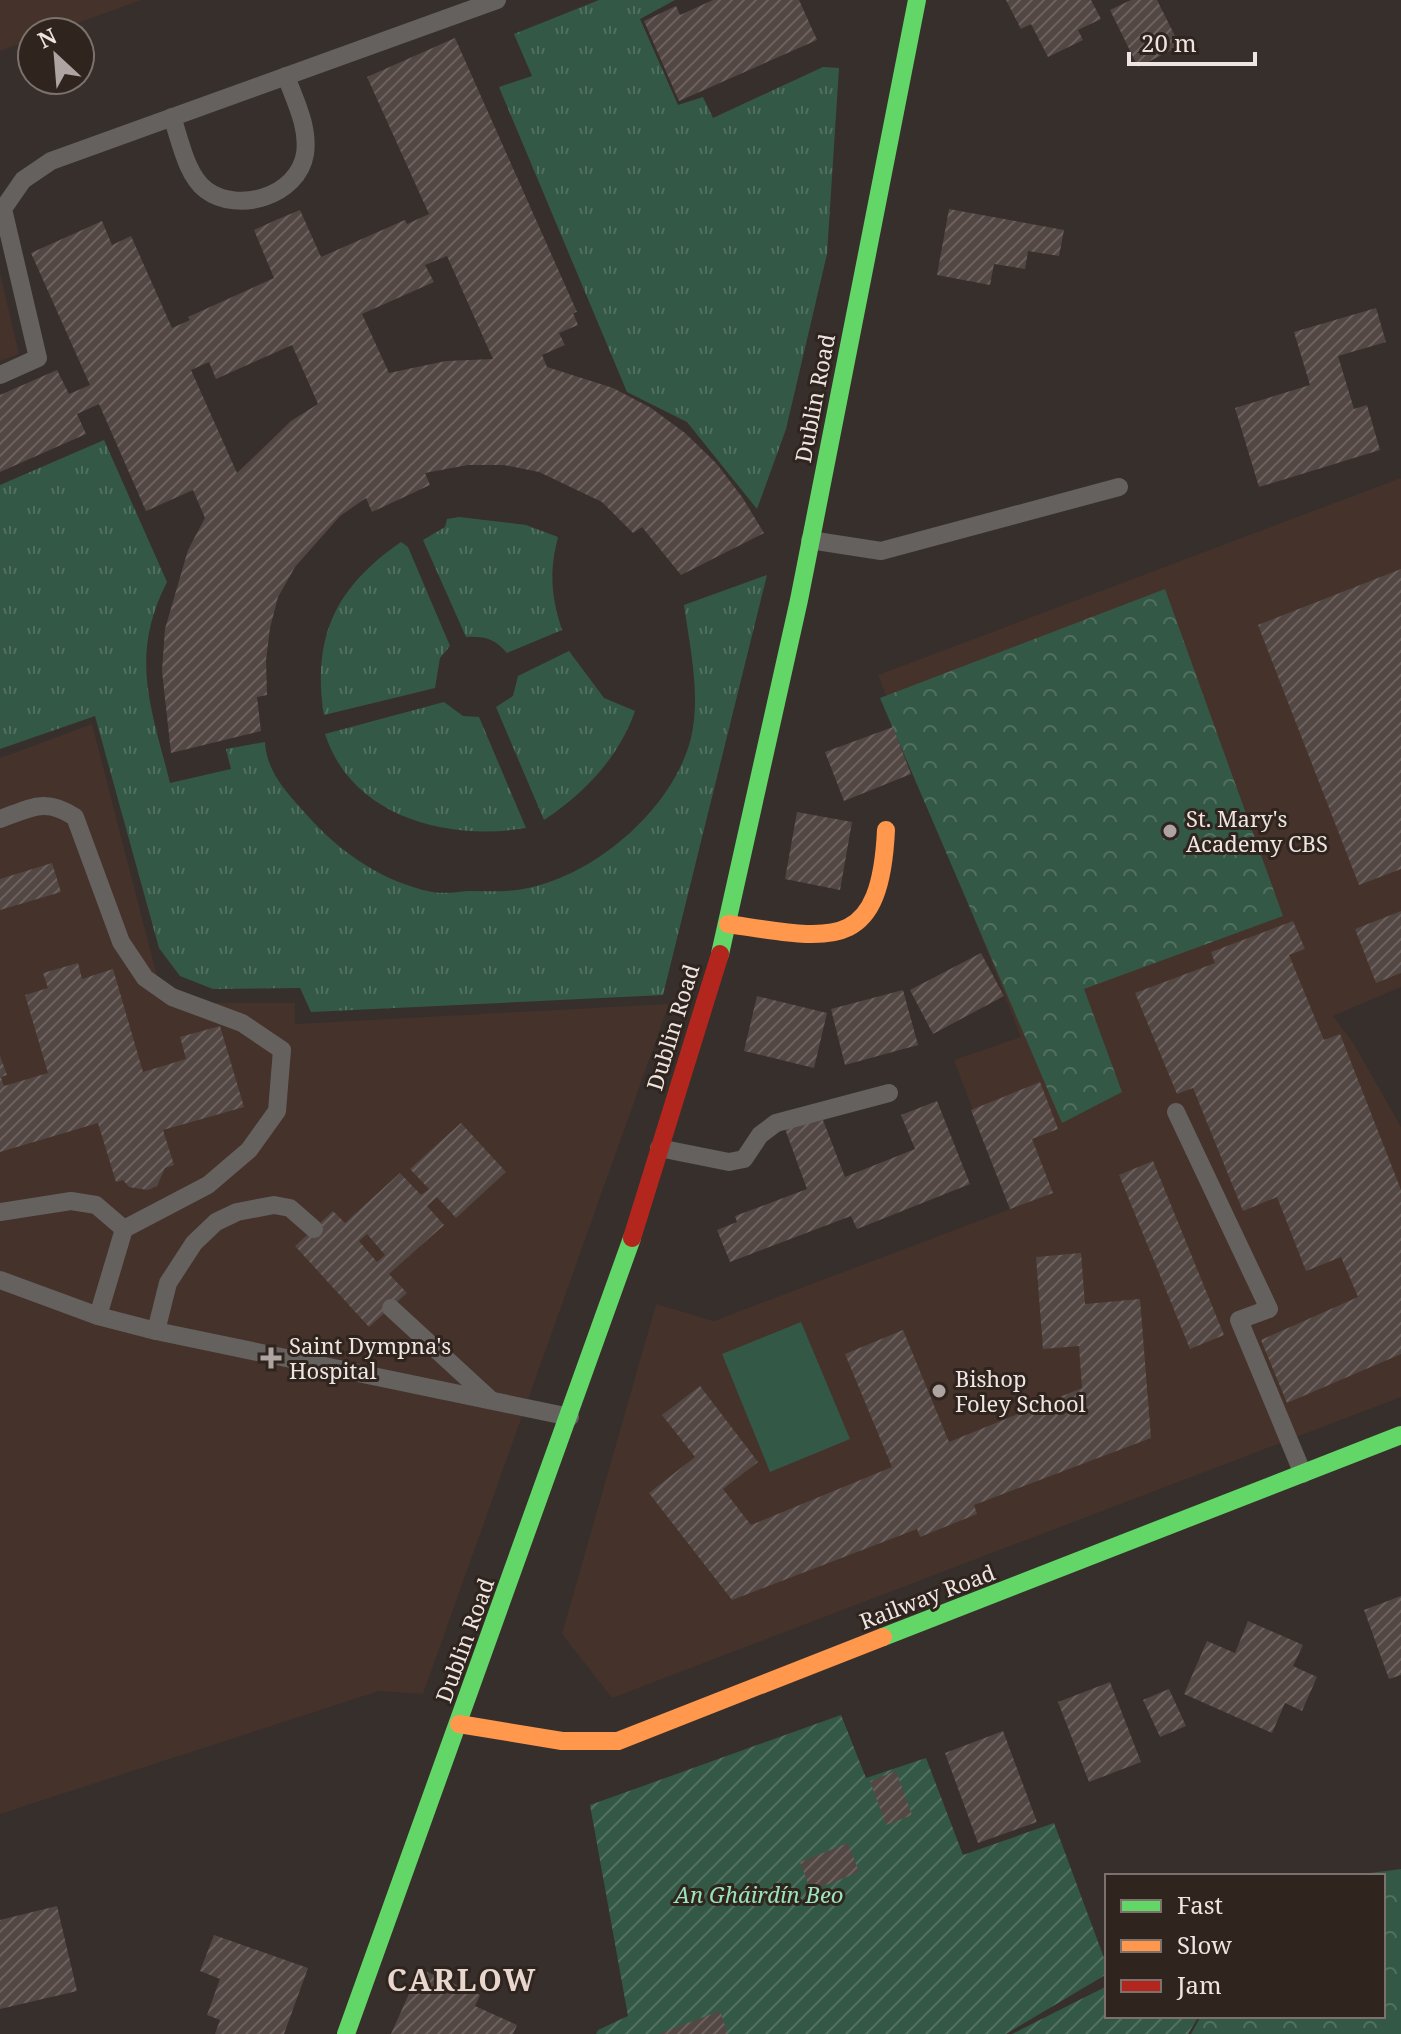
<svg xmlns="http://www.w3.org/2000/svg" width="1401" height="2034" viewBox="0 0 1401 2034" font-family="'Noto Serif',serif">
<defs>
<pattern id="grass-tufts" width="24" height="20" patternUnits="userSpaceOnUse" patternTransform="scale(2)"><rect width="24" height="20" fill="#345846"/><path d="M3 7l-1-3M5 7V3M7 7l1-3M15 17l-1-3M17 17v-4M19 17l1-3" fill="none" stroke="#527060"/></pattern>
<pattern id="park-crowns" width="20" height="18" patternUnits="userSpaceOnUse" patternTransform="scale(2)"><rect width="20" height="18" fill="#345846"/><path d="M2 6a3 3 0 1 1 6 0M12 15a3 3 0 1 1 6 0" fill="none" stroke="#527060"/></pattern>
<pattern id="garden-furrows" width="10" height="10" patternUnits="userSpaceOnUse" patternTransform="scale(2)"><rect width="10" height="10" fill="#345846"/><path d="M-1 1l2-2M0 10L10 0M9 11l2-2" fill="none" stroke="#527060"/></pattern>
<pattern id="building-hatch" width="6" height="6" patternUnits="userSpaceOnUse" patternTransform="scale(2)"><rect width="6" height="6" fill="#534744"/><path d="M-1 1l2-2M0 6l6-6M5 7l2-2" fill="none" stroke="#6c615f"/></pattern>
</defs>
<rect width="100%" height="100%" fill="#372f2c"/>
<g fill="#44322b">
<path d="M0,0H141L53,32H32V39L0,51Z"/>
<path d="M0,273L19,354L0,361Z"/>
<path d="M1401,478V987L1333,1016L1354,1044L1401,1127V1397L612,1698L562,1634L656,1304L714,1321L1010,1209L954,1060L1021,1037L878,675Z"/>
<path d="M92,724L158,980L198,1003H295V1024L669,1004L423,1694L379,1691L0,1814V758Z"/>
</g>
<g fill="url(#grass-tufts)">
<path d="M599,0H675L640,19L678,105L703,97L713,118L823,67L839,68L827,254L786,429L757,509L687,422L627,392L499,87L532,76L514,34Z"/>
<path d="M104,440L167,582C129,656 151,707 170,783L231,769L226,749L265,742C266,771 287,793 306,814C339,852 383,882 432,892C444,894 457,892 469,891C485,891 501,892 517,890C591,880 673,810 691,738C701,695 690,648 684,605L767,575L663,995L311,1012L300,988L213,989L180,976L159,948L95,716L0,749V485Z"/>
<path d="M459,517L526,525L558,537C549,572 551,596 562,630L507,653C495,639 485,636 466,637L423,540L445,527L447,519Z"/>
<path d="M401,542L408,547L450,646L440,658L435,688L324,715C312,636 336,587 401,542Z"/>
<path d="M569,651L604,698L635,711C619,757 584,794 544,820L496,707L513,696L518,676Z"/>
<path d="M444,702L463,716L479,717L526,828C449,841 352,818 325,734Z"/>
</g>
<g fill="url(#park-crowns)">
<path d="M1165,589L1283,916L1084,989L1122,1092L1062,1123L880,698Z"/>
<path d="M1401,1869V2034H1191L1201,2016H1383V1876H1347Z"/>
</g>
<g fill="url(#garden-furrows)">
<path d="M841,1715L866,1778L926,1758L963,1855L1054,1823L1107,1966V1974L1006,2034H596L598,2030L628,2016L590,1805Z"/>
<path d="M1107,1986V2016H1199L1188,2034H1012Z"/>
</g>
<path fill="#345846" d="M801,1322L850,1439L770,1472L722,1354Z"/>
<g fill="url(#building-hatch)" fill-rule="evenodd">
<path d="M713,0H799L817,40L679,101L644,21L676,6L680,15Z"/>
<path d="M1006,0H1091L1101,19L1078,30L1083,40L1048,57L1031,24L1021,29Z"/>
<path d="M1131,0H1157L1180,46L1138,67L1110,10Z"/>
<path d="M455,38L577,312L573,313L578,325L559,333L565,345L542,355L547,367L613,388L651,408L685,433L716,463L742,497L764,533L681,575L642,527L633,533L602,502L539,472L504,465H468L425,473L430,485L372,512L366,498L340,516L295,567L278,597L270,628L266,660L267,695L257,697L261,731L171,753L162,671L165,629L188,550L205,518L193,490L146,511L99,404L77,414L86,434L0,472V395L57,370L69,394L90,385L31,253L102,221L112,245L131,236L172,328L190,320L188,317L274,278L254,230L276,220L300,210L321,257L405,220L407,224L429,214L367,77ZM447,256L493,359L446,361L389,373L362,314L434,282L425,265ZM292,345L318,404L291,421L237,473L191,370L209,362L216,379Z"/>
<path d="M949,209L1064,230L1059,256L1028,251L1025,269L994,264L990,285L937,275Z"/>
<path d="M1376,308L1386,342L1338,356L1354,409L1367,405L1380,450L1259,487L1235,408L1310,385L1294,332Z"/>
<path d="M1401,569V869L1359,885L1258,625Z"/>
<path d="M893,727L911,774L844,801L825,752Z"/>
<path d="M797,812L852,822L840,890L785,879Z"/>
<path d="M52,863L61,892L0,910V879Z"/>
<path d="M1401,911V973L1376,983L1355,929Z"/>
<path d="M1293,921L1305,949L1289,955L1324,1040L1340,1034L1401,1190V1354L1287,1403L1261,1340L1358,1297L1341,1257L1306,1271L1277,1197L1243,1211L1193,1088L1177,1094L1135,993L1215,963L1211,952Z"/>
<path d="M981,953L1004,996L933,1034L910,990Z"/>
<path d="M78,963L82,979L113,969L143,1072L186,1059L180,1037L220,1026L244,1107L163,1130L174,1165L165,1168L157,1186L148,1190L129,1187L123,1180L116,1182L98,1123L0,1152V1056L7,1075L1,1077L4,1086L48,1073L25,995L48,988L43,973Z"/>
<path d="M903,990L918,1045L845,1065L831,1009Z"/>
<path d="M757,996L827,1013L814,1068L744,1051Z"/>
<path d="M1040,1082L1058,1129L1032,1139L1053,1193L1010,1209L971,1110Z"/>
<path d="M937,1101L970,1184L857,1229L851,1216L730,1262L717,1230L737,1222L735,1216L807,1189L785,1129L821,1115L845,1177L915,1149L901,1115Z"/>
<path d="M461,1123L506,1172L456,1218L437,1197L427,1206L444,1225L389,1274L407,1293L369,1327L295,1246L333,1211L345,1223L400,1173L421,1195L429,1189L410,1169ZM367,1234L385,1255L377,1262L359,1241Z"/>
<path d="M1153,1161L1224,1335L1190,1349L1119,1175Z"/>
<path d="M1081,1253L1085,1304L1140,1299L1151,1438L974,1505L977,1514L920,1537L917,1529L732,1600L649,1493L695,1457L662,1415L700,1386L758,1462L723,1489L751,1525L892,1467L845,1354L903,1330L949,1442L1082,1388L1079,1346L1043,1349L1036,1257Z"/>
<path d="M1401,1596V1675L1389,1679L1364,1610Z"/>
<path d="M1248,1621L1303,1645L1293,1666L1317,1677L1302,1711L1285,1703L1272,1733L1184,1694L1207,1641L1235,1653Z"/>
<path d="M1110,1682L1141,1762L1089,1782L1058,1702Z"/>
<path d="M1169,1689L1186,1726L1160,1737L1143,1700Z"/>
<path d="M1003,1731L1037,1822L978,1843L945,1753Z"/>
<path d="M896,1771L912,1815L886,1825L870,1781Z"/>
<path d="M848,1843L859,1872L811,1891L800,1862Z"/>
<path d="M57,1906L77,1991L0,2009V1920Z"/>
<path d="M214,1935L308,1968L284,2034H215L220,2020L207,2015L220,1979L200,1971Z"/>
<path d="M420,1969L480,1995L475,2006L517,2025L513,2034H391Z"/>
<path d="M720,2011L728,2034H658Z"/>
</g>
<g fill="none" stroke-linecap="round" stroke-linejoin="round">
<g stroke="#64615f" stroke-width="18">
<path d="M172,117C180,139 186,175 206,190C238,214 298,196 305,154C309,127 295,101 286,76"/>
<path d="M0,375L38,358L3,209L23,180L51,161L497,0"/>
<path d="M810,540L881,551L1119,487"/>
<path d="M0,819C31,808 45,797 75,817L121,942L145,978L172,997L242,1023L282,1050L277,1111L249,1150L208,1185L124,1229L98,1316"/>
<path d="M1176,1112L1269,1309L1239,1320L1303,1474"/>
<path d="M659,1148L729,1162L744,1159L760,1135L776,1123L889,1093"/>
<path d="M0,1212L71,1201L96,1205L124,1229"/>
<path d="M0,1280L98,1316L156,1331L570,1417"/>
<path d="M391,1308L491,1400"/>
<path d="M156,1331L168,1283L194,1243L216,1222L237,1212L274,1205L290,1208L314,1229"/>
</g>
<g stroke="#63d668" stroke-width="18">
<path d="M720,954L799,600L917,0"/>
<path d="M883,1637L1401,1435"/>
<path d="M346,2034L632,1238"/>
</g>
<g stroke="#ff974d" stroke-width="18">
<path d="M728,924C831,939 880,955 886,830"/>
<path d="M459,1724L562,1741H618L883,1637"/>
</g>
<path stroke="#b3261e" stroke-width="18" d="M632,1238L720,954"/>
</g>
<g fill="#aea5a2" stroke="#30241e" stroke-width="3">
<circle cx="1170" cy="831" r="8"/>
<path d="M267 1346h8v8h8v8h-8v8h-8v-8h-8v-8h8z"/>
<circle cx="939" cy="1391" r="8"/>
</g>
<g text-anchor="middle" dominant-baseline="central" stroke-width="6" stroke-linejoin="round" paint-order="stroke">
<g font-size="22" fill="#eee5e1" stroke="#30241e">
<text transform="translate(814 398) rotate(-79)">Dublin Road</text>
<text transform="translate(672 1027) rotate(-73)">Dublin Road</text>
<text transform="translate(927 1596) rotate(-21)">Railway Road</text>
<text transform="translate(464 1640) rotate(-70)">Dublin Road</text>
</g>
<g font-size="22" fill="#eee5e1" stroke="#30241e" text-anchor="start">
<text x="1186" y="818">St. Mary's<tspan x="1186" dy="25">Academy CBS</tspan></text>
<text x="289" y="1345">Saint Dympna's<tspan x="289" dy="25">Hospital</tspan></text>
<text x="955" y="1378">Bishop<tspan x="955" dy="25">Foley School</tspan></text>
</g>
<g font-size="22" font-style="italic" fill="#99e4bd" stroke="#30241e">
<text x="759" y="1894">An Gháirdín Beo</text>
</g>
<g font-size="30" font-weight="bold" letter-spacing="2" fill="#e8d7cf" stroke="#30241e">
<text x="462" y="1979">CARLOW</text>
</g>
</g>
<rect x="1105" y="1874" width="280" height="144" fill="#30241e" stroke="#7c716c" stroke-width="2"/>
<rect x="1121" y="1900" width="40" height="12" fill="#63d668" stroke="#7c716c" stroke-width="2"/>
<text x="1177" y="1914" font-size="24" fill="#eee5e1">Fast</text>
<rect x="1121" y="1940" width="40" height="12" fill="#ff974d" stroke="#7c716c" stroke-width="2"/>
<text x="1177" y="1954" font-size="24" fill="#eee5e1">Slow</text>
<rect x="1121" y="1980" width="40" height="12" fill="#b3261e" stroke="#7c716c" stroke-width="2"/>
<text x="1177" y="1994" font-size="24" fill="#eee5e1">Jam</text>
<g transform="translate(56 56) rotate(334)"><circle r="38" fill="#30241e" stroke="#7c716c" stroke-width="2"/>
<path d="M0-6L14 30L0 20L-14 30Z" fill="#aea5a2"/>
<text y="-12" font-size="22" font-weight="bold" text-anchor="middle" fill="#eee5e1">N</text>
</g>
<path d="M1129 52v12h126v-12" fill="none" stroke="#eee5e1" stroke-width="4"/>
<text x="1141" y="52" font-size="24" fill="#eee5e1" stroke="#30241e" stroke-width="6" paint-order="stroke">20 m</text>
</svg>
